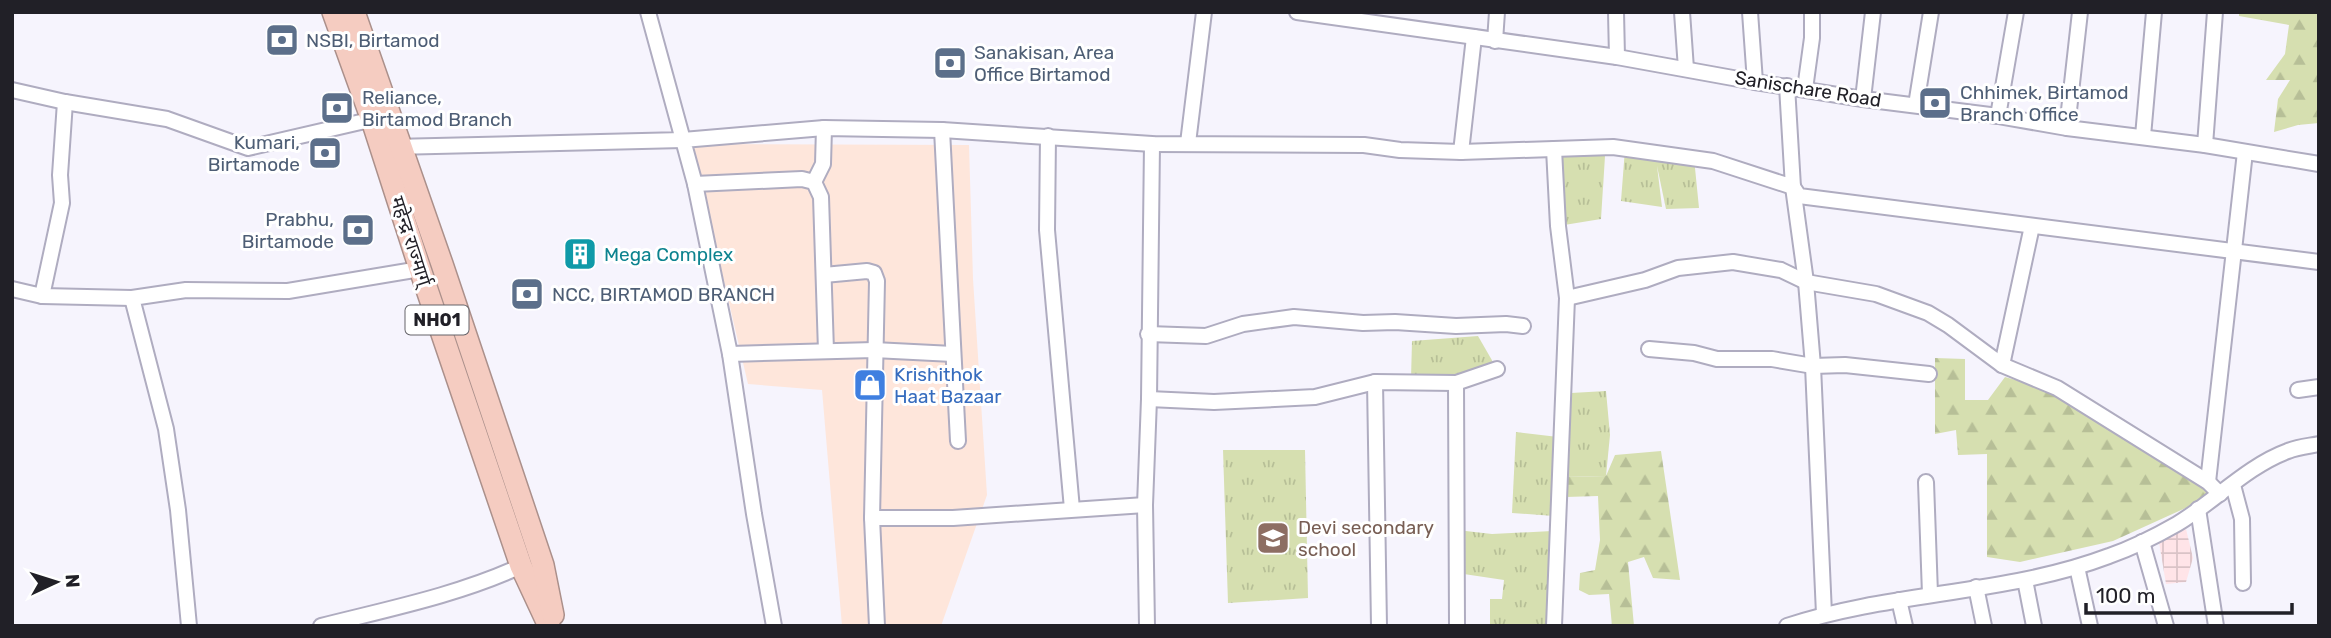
<svg xmlns="http://www.w3.org/2000/svg" width="2331" height="638" viewBox="0 0 2331 638" font-family="Rubik,'Noto Sans Devanagari',sans-serif">
<defs>
<pattern id="industrial-grid" width="8" height="8" patternUnits="userSpaceOnUse" patternTransform="scale(1.75)"><rect width="8" height="8" fill="#ffe4e8"/><path d="M0 4h8M4 0v8" fill="none" stroke="#dac3c7"/></pattern>
<pattern id="grass-tufts" width="24" height="20" patternUnits="userSpaceOnUse" patternTransform="scale(1.75)"><rect width="24" height="20" fill="#d6dfb0"/><path d="M3 7l-1-3M5 7V3M7 7l1-3M15 17l-1-3M17 17v-4M19 17l1-3" fill="none" stroke="#b7bf97"/></pattern>
<pattern id="forest-firs" width="22" height="20" patternUnits="userSpaceOnUse" patternTransform="scale(1.75)"><rect width="22" height="20" fill="#d6dfb0"/><path d="M5 1l3.5 6h-7zM16 11l3.5 6h-7z" fill="#b7bf97"/></pattern>
</defs>
<rect width="100%" height="100%" fill="#f6f4fd"/>
<path fill="#fee6db" d="M692,144L969,145L973,279L987,495L941,626H842L822,390L748,384Z"/>
<path fill="url(#industrial-grid)" d="M2186,529L2193,558L2186,582L2166,584L2159,542Z"/>
<g fill="url(#grass-tufts)">
<path d="M1554,149L1605,156L1601,219L1558,226Z"/>
<path d="M1625,149L1694,158L1699,208L1666,209L1657,166L1662,207L1621,201Z"/>
<path d="M1478,336L1497,369L1456,381L1411,379L1412,341Z"/>
<path d="M1606,391L1610,435L1606,476L1565,477L1563,436L1571,393Z"/>
<path d="M1516,432L1558,437L1554,516L1512,513Z"/>
<path d="M1223,450H1305L1308,598L1228,603Z"/>
<path d="M1457,530L1492,534L1552,531L1553,626H1490V599H1502L1504,580L1457,573Z"/>
</g>
<g fill="url(#forest-firs)">
<path d="M2239,12H2319V123L2298,125L2274,132L2278,99L2290,80H2266L2285,54L2289,25L2239,16Z"/>
<path d="M1935,358L1965,359V400H1988L2005,377L2040,387L2206,483L2209,491L2201,501L2113,541L2020,562L1987,557V454L1958,455L1956,430L1935,434Z"/>
<path d="M1661,451L1680,580L1653,578L1644,557L1628,562L1634,626H1612L1609,594L1589,595L1579,590L1580,573L1595,570L1600,540L1598,496L1566,497L1565,477L1606,476L1615,455Z"/>
</g>
<g fill="none" stroke-linecap="round" stroke-linejoin="round">
<defs>
<g id="minor">
<path d="M1297,12L1617,57L1755,82L1863,99L1998,116L2067,128L2205,145L2319,164"/>
<path d="M1616,12L1617,57"/>
<path d="M1682,12L1686,69"/>
<path d="M1750,12L1755,82"/>
<path d="M1495,41L1497,12"/>
<path d="M1805,89L1812,38V12"/>
<path d="M12,90L65,102L167,119L248,148L378,118"/>
<path d="M1863,99L1873,12"/>
<path d="M1916,105L1931,12"/>
<path d="M1998,116L2016,12"/>
<path d="M2067,128L2080,12"/>
<path d="M942,130L958,441"/>
<path d="M1048,136L1047,230L1072,509"/>
<path d="M2143,136L2154,12"/>
<path d="M1188,143L1204,12"/>
<path d="M2205,145L2215,12"/>
<path d="M393,147L683,140L648,12"/>
<path d="M1461,152L1474,37"/>
<path d="M814,182L823,164L824,128"/>
<path d="M695,184L802,179L814,182L821,197L826,351"/>
<path d="M1793,187L1799,196L2319,262"/>
<path d="M1793,187L1806,282L1813,366L1824,614"/>
<path d="M824,275L867,271L874,273L877,281L872,518L877,626"/>
<path d="M12,289L42,296L132,298"/>
<path d="M42,296L62,203L60,175L65,102"/>
<path d="M1567,298L1645,280L1678,268L1733,262L1781,270L1806,282L1876,294L1928,313L1948,325L2002,365L2057,388L2208,482L2220,494"/>
<path d="M1148,334L1206,336L1243,324L1294,317L1363,323L1395,322L1456,326L1506,324L1523,326"/>
<path d="M1649,349L1694,353L1717,359H1772L1813,366L1845,365L1929,374"/>
<path d="M730,354L874,350L953,354"/>
<path d="M2002,365L2032,226"/>
<path d="M1375,382L1379,626"/>
<path d="M1456,383L1457,626"/>
<path d="M2298,390L2319,387"/>
<path d="M1149,399L1214,402L1315,397L1375,382L1456,383L1497,369"/>
<path d="M1926,482L1930,594"/>
<path d="M2208,482L2245,152"/>
<path d="M2233,485L2242,519L2243,583"/>
<path d="M2198,509L2216,626"/>
<path d="M872,518H953L1145,505"/>
<path d="M2142,542L2166,626"/>
<path d="M2077,567L2090,626"/>
<path d="M2025,580L2034,626"/>
<path d="M1976,587L1984,626"/>
<path d="M1899,600L1905,626"/>
<path d="M189,626L178,510L166,429L132,298L186,290L288,291L420,269"/>
<path d="M321,626C388,609 458,595 521,566"/>
<path d="M774,626L754,514L730,354L695,184L683,140L824,128L942,130L1152,144L1364,145L1400,150L1461,152L1613,147L1713,161L1793,187L1787,86"/>
<path d="M1147,626L1145,505L1149,399L1152,144"/>
<path d="M1554,626L1567,298L1558,226L1554,149"/>
<path d="M1787,626C1892,591 2006,595 2109,556C2132,548 2156,536 2177,524C2214,502 2247,466 2288,451C2297,447 2309,446 2319,444"/>
</g>
<g id="highway">
<path d="M333,12L372,120L420,269L521,566L549,626"/>
<path d="M354,12L442,264L543,565L553,615"/>
</g>
</defs>
<use href="#minor" stroke="#afacc0" stroke-width="18"/>
<use href="#highway" stroke="#ab908b" stroke-width="24"/>
<use href="#minor" stroke="#fff" stroke-width="14"/>
<use href="#highway" stroke="#f5ccc1" stroke-width="21"/>
</g>
<defs>
<symbol id="bank-square" viewBox="-11 -11 22 22"><rect x="-9" y="-9" width="18" height="18" rx="4" fill="#5c6f8a" stroke="#fff"/><path d="M-6-4H6V4H-6ZM0-2.3a2.3 2.3 0 1 0 0 4.6a2.3 2.3 0 1 0 0-4.6Z" fill="#fff"/></symbol>
<symbol id="building-square" viewBox="-11 -11 22 22"><rect x="-9" y="-9" width="18" height="18" rx="4" fill="#0f9aa8" stroke="#fff"/><path d="M-4-6H4V6H1V3H-1V6H-4ZM-2.5-4.3h1.7v1.8h-1.7ZM.8-4.3h1.7v1.8H.8ZM-2.5-1h1.7V.8h-1.7ZM.8-1h1.7V.8H.8Z" fill="#fff"/></symbol>
<symbol id="shop-square" viewBox="-11 -11 22 22"><rect x="-9" y="-9" width="18" height="18" rx="4" fill="#3f7fe0" stroke="#fff"/><path d="M-5-2.5h2.3a2.7 3.5 0 0 1 5.4 0H5L5.5 6h-11ZM-1.5-2.5h3a1.5 2.3 0 0 0-3 0Z" fill="#fff"/></symbol>
<symbol id="school-square" viewBox="-11 -11 22 22"><rect x="-9" y="-9" width="18" height="18" rx="4" fill="#8d6e63" stroke="#fff"/><path d="M0-5L7-2L0 1L-7-2ZM-4 1L0 2.5L4 1V4Q0 6-4 4Z" fill="#fff"/></symbol>
</defs>
<g fill-rule="evenodd">
<use href="#bank-square" x="263" y="21" width="38" height="38"/>
<use href="#bank-square" x="931" y="44" width="38" height="38"/>
<use href="#bank-square" x="1916" y="84" width="38" height="38"/>
<use href="#bank-square" x="318" y="89" width="38" height="38"/>
<use href="#bank-square" x="306" y="134" width="38" height="38"/>
<use href="#bank-square" x="339" y="211" width="38" height="38"/>
<use href="#building-square" x="561" y="235" width="38" height="38"/>
<use href="#bank-square" x="508" y="275" width="38" height="38"/>
<use href="#shop-square" x="851" y="366" width="38" height="38"/>
<use href="#school-square" x="1254" y="519" width="38" height="38"/>
</g>
<g text-anchor="middle" dominant-baseline="central" stroke-width="6" stroke-linejoin="round" paint-order="stroke">
<rect fill="#fff" stroke="#646368" stroke-width="2" x="405.5" y="305.5" width="63" height="29" rx="5"/>
<g font-size="18" font-weight="bold" fill="#212027">
<text x="437" y="320">NH01</text>
</g>
<g font-size="19" fill="#4e5e75" stroke="#fff" text-anchor="start">
<text x="306" y="40">NSBI, Birtamod</text>
<text x="974" y="52">Sanakisan, Area<tspan x="974" dy="22">Office Birtamod</tspan></text>
<text x="1960" y="92">Chhimek, Birtamod<tspan x="1960" dy="22">Branch Office</tspan></text>
<text x="362" y="97">Reliance,<tspan x="362" dy="22">Birtamod Branch</tspan></text>
<text x="300" y="142" text-anchor="end">Kumari,<tspan x="300" dy="22">Birtamode</tspan></text>
<text x="334" y="219" text-anchor="end">Prabhu,<tspan x="334" dy="22">Birtamode</tspan></text>
<text x="552" y="294">NCC, BIRTAMOD BRANCH</text>
</g>
<g font-size="19" fill="#212027" stroke="#fff">
<text transform="translate(1808 89) rotate(9)">Sanischare Road</text>
<text transform="translate(411 241) rotate(72)">महेन्द्र राज्मार्ग्</text>
</g>
<g font-size="19" fill="#0d838f" stroke="#fff" text-anchor="start">
<text x="604" y="254">Mega Complex</text>
</g>
<g font-size="19" fill="#366cbe" stroke="#fff" text-anchor="start">
<text x="894" y="374">Krishithok<tspan x="894" dy="22">Haat Bazaar</tspan></text>
</g>
<g font-size="19" fill="#785e54" stroke="#fff" text-anchor="start">
<text x="1298" y="527">Devi secondary<tspan x="1298" dy="22">school</tspan></text>
</g>
</g>
<rect width="2331" height="638" fill="none" stroke="#212027" stroke-width="28"/>
<g transform="translate(56 582) rotate(86)" stroke="#ffffff" stroke-width="5" paint-order="stroke">
<path d="M0-5L12 26L0 18L-12 26Z" fill="#212027"/>
<text y="-10" font-size="19" font-weight="bold" text-anchor="middle" fill="#212027">N</text>
</g>
<path d="M2086 603v10h206v-10" fill="none" stroke="#212027" stroke-width="3.5"/>
<text x="2096" y="603" font-size="21" fill="#212027" stroke="#ffffff" stroke-width="5" paint-order="stroke">100 m</text>
</svg>
